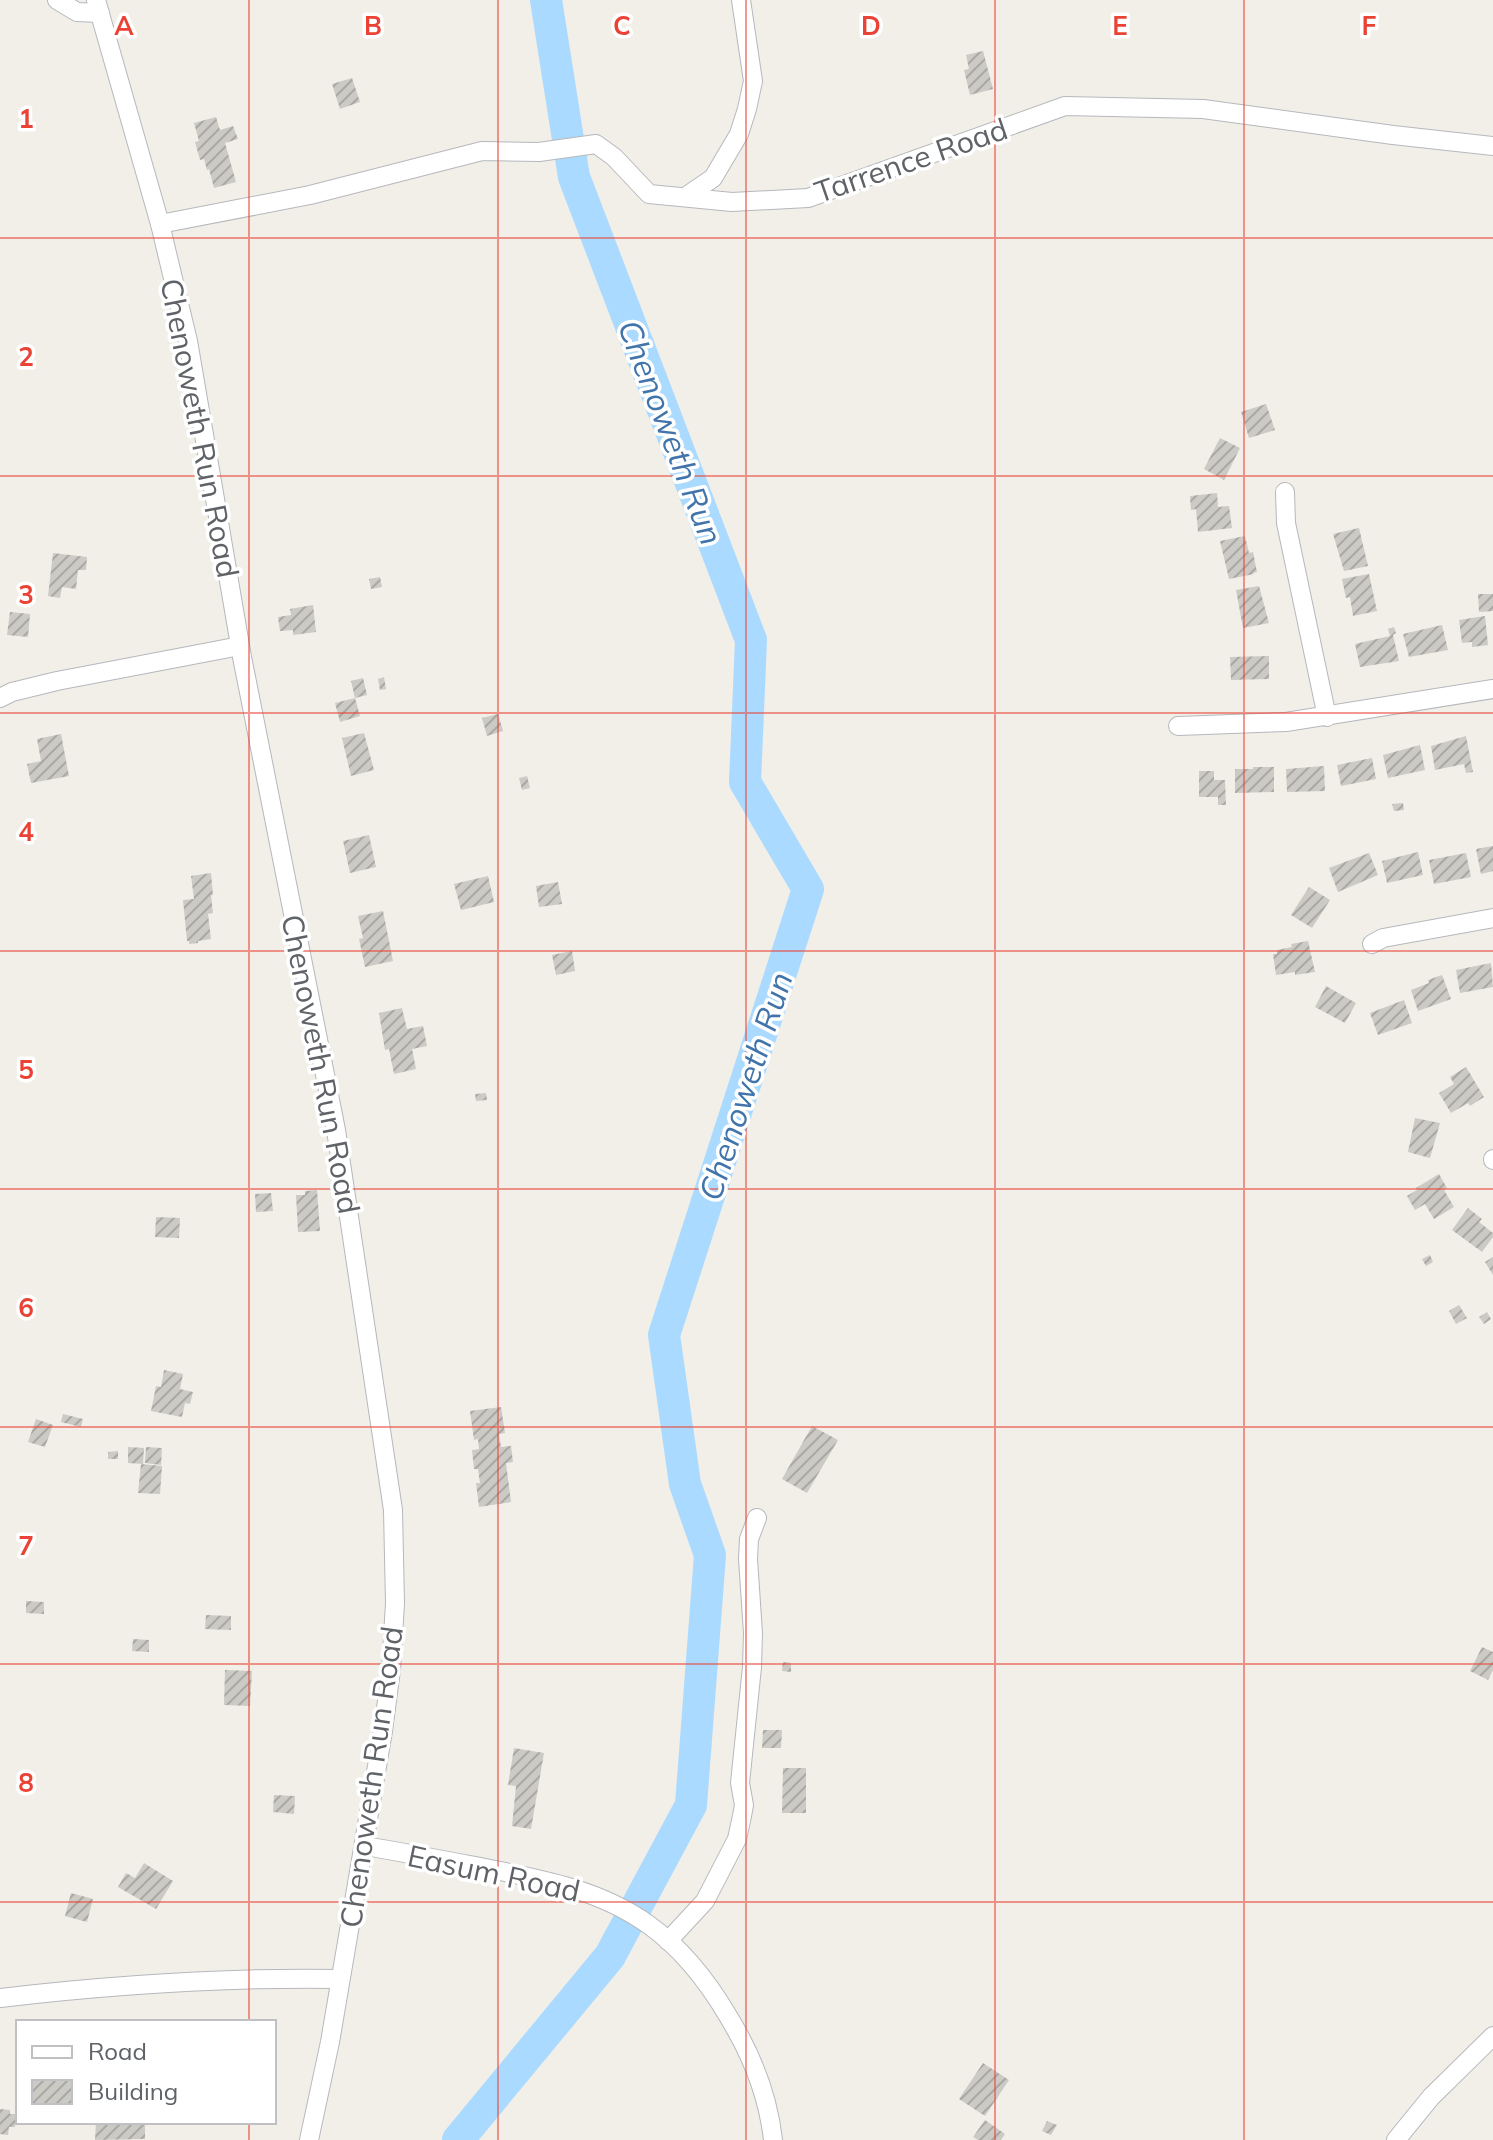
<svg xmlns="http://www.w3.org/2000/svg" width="1493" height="2140" viewBox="0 0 1493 2140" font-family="Mulish,sans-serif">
<defs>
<pattern id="building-hatch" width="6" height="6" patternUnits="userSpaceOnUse" patternTransform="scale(2)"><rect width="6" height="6" fill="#cccac5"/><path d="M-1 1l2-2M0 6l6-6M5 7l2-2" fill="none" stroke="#a9a8a4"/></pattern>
</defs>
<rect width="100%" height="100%" fill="#f1efe8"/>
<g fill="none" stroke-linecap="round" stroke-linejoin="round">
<path stroke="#aadaff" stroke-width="32" d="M458,2140L610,1956L691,1805L710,1555L685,1484L664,1335L808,889L745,782L751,640L574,177L546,0"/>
</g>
<g fill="url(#building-hatch)">
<path d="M983,51L993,89L970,95L964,70L969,69L966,55Z"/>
<path d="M352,78L360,102L340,109L332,84Z"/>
<path d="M216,117L220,130L233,126L238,139L225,143L236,182L214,188L209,169L207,170L204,159L200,160L195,142L199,141L194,123Z"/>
<path d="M1266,404L1275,430L1249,438L1241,412Z"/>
<path d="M1220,438L1240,448L1224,480L1204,469Z"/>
<path d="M1217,493L1218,507L1229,506L1232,528L1198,532L1196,509L1191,510L1190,496Z"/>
<path d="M1359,528L1368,566L1344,571L1333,534Z"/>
<path d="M1245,536L1249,553L1253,552L1257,572L1253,573L1254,574L1229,579L1220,541Z"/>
<path d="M53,553L87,557L86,570H78L76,589L62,587L60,598L48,596Z"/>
<path d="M1369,574L1377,611L1353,616L1350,597L1346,598L1342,579Z"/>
<path d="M380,577L382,587L371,589L369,579Z"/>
<path d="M1259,586L1269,623L1243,628L1236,590Z"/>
<path d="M1478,594H1493V611L1479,612Z"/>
<path d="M313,605L316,632L293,635V630L280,631L278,617L291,615L290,609Z"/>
<path d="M10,612L30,614L28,637L7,635Z"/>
<path d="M1485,616L1488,645L1472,647V642L1462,643L1459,620Z"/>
<path d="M1442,625L1448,650L1409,657L1403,634Z"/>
<path d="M1394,627L1396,633L1393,635L1399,661L1360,667L1355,644L1390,636L1388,629Z"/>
<path d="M1269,656V679L1231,680L1230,657Z"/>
<path d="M384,677L386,689L380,690L378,679Z"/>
<path d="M363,678L367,695L355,698L351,681Z"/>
<path d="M355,698L360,716L340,722L335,703Z"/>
<path d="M498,714L503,731L487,736L482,718Z"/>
<path d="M364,733L374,770L351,776L342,738Z"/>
<path d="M61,734L69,776L31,783L27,764L41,761L37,739Z"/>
<path d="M1466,736L1473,772L1466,773L1464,764L1435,770L1431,746Z"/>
<path d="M1420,745L1425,770L1388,778L1383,755Z"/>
<path d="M1372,758L1376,779L1341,786L1337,765Z"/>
<path d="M1324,766L1325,791L1287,792L1286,769Z"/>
<path d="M1253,767H1274V792L1235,793V769H1253Z"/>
<path d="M1199,771H1214V780H1225L1226,805H1218V797H1199Z"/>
<path d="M527,776L530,788L522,790L519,778Z"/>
<path d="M1403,803L1404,810L1394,811L1392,804Z"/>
<path d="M369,835L376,867L350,873L343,841Z"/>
<path d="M1493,846V871L1481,874L1476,849Z"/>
<path d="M1418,852L1423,875L1387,883L1382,861Z"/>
<path d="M1369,853L1378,875L1338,892L1329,868Z"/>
<path d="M1466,853L1471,877L1434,884L1429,860Z"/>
<path d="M211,873L213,895H211L213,913L208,914L211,939L198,941V943L189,944V941H187L183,900L194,899L191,876Z"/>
<path d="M488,876L494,902L461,910L454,884Z"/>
<path d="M558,882L562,904L539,907L536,886Z"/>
<path d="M1309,887L1330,900L1312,928L1291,915Z"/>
<path d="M383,911L393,961L365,967L359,939L363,938L358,916Z"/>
<path d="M1308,941L1315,972L1295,975V972L1276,975L1273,954H1277V950L1292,947L1291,944Z"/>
<path d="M572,951L575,971L556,975L552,955Z"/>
<path d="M1491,963L1493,987L1460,993L1456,970Z"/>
<path d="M1442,975L1451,999L1418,1011L1411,990L1429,983L1428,980Z"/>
<path d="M1326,986L1356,1003L1345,1023L1315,1007Z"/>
<path d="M1404,1000L1412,1023L1378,1035L1370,1013Z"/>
<path d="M402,1008L407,1029L423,1026L427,1046L412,1049L416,1069L394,1074L389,1049L385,1050L379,1013Z"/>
<path d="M1466,1067L1484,1097L1470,1106L1468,1103L1451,1113L1439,1093L1454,1084L1450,1077Z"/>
<path d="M486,1093L487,1100L476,1101L475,1094Z"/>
<path d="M1415,1118L1440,1123L1430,1158L1408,1152Z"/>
<path d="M1439,1174L1447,1188L1444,1190L1454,1207L1434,1219L1425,1204L1415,1210L1407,1196L1417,1190L1416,1188Z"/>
<path d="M317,1190L320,1231L298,1232L296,1195H305V1191Z"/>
<path d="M271,1193L273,1211L256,1212L255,1194Z"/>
<path d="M1468,1208L1482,1219L1479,1222L1493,1233V1237L1482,1252L1452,1230Z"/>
<path d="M156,1217L180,1218L179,1238L155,1237Z"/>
<path d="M1430,1255L1433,1262L1426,1266L1422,1259Z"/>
<path d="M1493,1257V1275L1485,1262Z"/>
<path d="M1459,1305L1467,1318L1456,1324L1449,1311Z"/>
<path d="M1487,1312L1491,1319L1484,1324L1479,1317Z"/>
<path d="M164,1370L183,1374L180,1389L193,1392L190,1404L185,1403L182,1417L151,1411L156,1386L161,1387Z"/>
<path d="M501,1407L505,1433L499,1434L501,1447L511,1446L513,1462L506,1463L511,1502L479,1507L476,1483H480L478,1469H474L472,1450L479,1449L478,1439L474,1440L470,1411Z"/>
<path d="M63,1414L83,1419L81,1427L61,1422Z"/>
<path d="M36,1419L53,1425L45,1447L28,1442Z"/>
<path d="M812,1426L838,1440L807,1493L782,1479Z"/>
<path d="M128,1447L144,1448L143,1464L128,1463Z"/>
<path d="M146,1447L162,1448L161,1465L145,1463Z"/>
<path d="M118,1451V1459H108V1452Z"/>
<path d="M141,1464L162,1466L160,1494L138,1493Z"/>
<path d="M26,1601L44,1602V1614L26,1613Z"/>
<path d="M206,1615L231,1616V1630L205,1629Z"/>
<path d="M133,1639L149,1640V1652L132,1651Z"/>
<path d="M1482,1647L1493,1652V1670L1488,1680L1470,1671Z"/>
<path d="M783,1662L791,1663V1672L782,1671Z"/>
<path d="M225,1670L252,1671L250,1706L224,1705Z"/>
<path d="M763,1730H782L781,1748H762Z"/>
<path d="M514,1748L544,1753L531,1829L512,1826L516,1786L508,1785Z"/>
<path d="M783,1768H806V1813H782Z"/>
<path d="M274,1795L295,1796L294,1814L273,1812Z"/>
<path d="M144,1863L173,1881L156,1909L118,1887L126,1873L135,1878Z"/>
<path d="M71,1893L93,1899L87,1922L65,1916Z"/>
<path d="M983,2063L1009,2080L985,2116L959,2099Z"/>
<path d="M0,2109L10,2110V2114H16L15,2127H9L8,2135L0,2134Z"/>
<path d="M985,2120L1005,2134L1001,2140H978L973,2137Z"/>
<path d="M1047,2121L1057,2125L1051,2135L1042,2131Z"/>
<path d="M96,2122H145V2139L95,2140Z"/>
</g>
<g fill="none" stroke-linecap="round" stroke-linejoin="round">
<defs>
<g id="minor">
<path d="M57,0L77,12L100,13"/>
<path d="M96,0L160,224L188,341L242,657L336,1130L393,1510L395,1603L391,1670L383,1731L330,2042L309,2140"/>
<path d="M685,197L713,178L739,134L747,109L753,81L741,0"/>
<path d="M160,224L310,195L482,151L539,152L596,144L614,157L649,194L732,202L808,198L1065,106L1203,109L1393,135L1493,146"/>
<path d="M1285,492L1286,523L1327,717"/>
<path d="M0,698L12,692L57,681L240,646"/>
<path d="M1178,726L1286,722L1493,689"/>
<path d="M1372,944L1383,938L1493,918"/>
<path d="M1493,1159V1160"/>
<path d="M365,1846C407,1853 448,1861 490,1869C546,1880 602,1891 649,1925C681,1948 708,1982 728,2016C752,2055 768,2094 773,2140"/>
<path d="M668,1941L705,1901L737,1839L742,1816L744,1805L740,1783L752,1667L753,1633L748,1559L749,1539L757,1518"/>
<path d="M0,1998C112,1985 227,1977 340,1979"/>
<path d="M1396,2140L1431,2097L1493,2036"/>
</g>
</defs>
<use href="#minor" stroke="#b5b8bc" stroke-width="20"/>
<use href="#minor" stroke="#fff" stroke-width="18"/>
</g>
<path fill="none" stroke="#ea4335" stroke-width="2" stroke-opacity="0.55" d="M249,0V2022M498,0V2140M746,0V2140M995,0V2140M1244,0V2140M0,238H1493M0,476H1493M0,713H1493M0,951H1493M0,1189H1493M0,1427H1493M0,1664H1493M0,1902H1493M249,2122V2140"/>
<g text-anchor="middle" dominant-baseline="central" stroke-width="7" stroke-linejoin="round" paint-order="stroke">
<g font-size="30" fill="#5f6368" stroke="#fff">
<text transform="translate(911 160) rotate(-19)">Tarrence Road</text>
<text transform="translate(200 428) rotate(79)">Chenoweth Run Road</text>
<text transform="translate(321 1064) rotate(79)">Chenoweth Run Road</text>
<text transform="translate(371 1777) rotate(-82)">Chenoweth Run Road</text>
<text transform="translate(494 1873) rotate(12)">Easum Road</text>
</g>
<g font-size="32" font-style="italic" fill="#4174aa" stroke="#fff">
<text transform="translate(671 432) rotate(69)">Chenoweth Run</text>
<text transform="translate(745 1086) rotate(-72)">Chenoweth Run</text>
</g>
</g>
<g font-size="26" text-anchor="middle" font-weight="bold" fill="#ea4335" stroke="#fff" stroke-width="7" stroke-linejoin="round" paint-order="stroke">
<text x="124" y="35">A</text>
<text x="373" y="35">B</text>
<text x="622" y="35">C</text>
<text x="871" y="35">D</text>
<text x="1120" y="35">E</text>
<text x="1369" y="35">F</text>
<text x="26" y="128">1</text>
<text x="26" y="366">2</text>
<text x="26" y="604">3</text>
<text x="26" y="841">4</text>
<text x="26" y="1079">5</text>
<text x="26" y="1317">6</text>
<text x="26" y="1555">7</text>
<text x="26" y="1792">8</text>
</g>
<rect x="16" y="2020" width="260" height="104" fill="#ffffff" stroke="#bfc1c3" stroke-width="2"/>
<rect x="32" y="2046" width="40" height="12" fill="#ffffff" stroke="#bfc1c3" stroke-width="2"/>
<text x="88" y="2060" font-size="24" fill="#5f6368">Road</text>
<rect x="32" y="2080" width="40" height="24" fill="url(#building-hatch)" stroke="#bfc1c3" stroke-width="2"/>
<text x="88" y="2100" font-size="24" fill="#5f6368">Building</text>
</svg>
